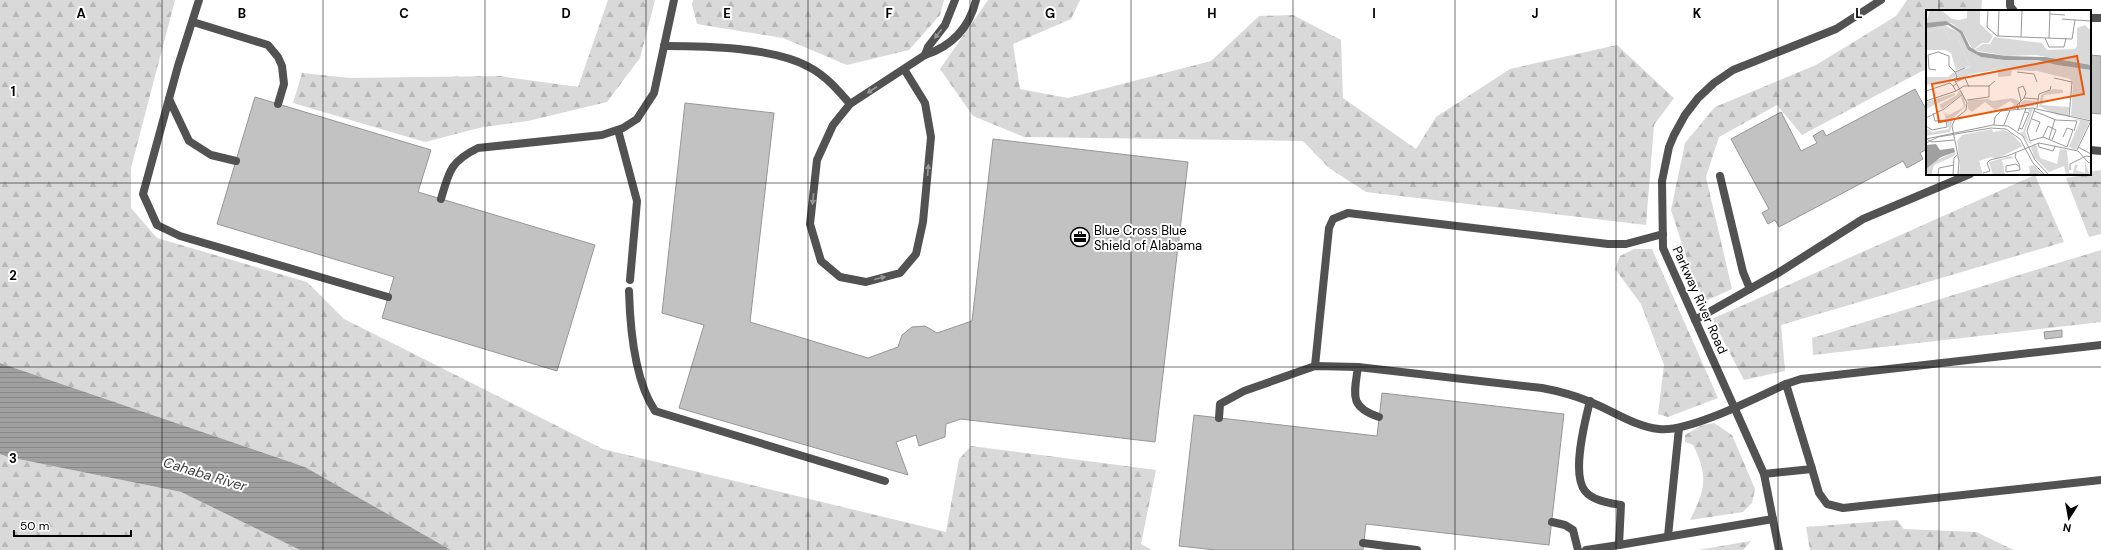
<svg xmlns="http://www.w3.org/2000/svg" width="2101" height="550" viewBox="0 0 2101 550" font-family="'DM Sans',sans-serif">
<defs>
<pattern id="forest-firs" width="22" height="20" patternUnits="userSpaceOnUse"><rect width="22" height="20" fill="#d9d9d9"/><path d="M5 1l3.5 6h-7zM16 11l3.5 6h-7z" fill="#b8b8b8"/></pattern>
<pattern id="water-rules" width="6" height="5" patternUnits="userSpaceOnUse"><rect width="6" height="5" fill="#a0a0a0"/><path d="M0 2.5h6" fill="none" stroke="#888"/></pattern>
</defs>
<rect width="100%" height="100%" fill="#fff"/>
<g fill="url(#forest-firs)">
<path d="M0,0H175L131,168V208L157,238L307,282L344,319L603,449L946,532L959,459L971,446L1156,470L1141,544L1152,550H451L305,467L0,363Z"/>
<path d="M608,0H655L640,58L607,102L528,121L483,127L425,142L293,103L302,73L350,78L500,76L578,87Z"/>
<path d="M693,0H944L940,15L909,50L847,65L783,38L697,24L692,5Z"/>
<path d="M988,0H1080L1071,19L1013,44L1020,89L1068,98L1211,61L1259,16L1293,15L1341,40L1343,98L1416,149L1436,117L1510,69L1617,45L1674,98L1654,125L1646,225L1366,192L1329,168L1303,141L1024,137L973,116L940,69Z"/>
<path d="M1907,0H1982L1981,11H1927V70L1922,71L1802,135L1777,105L1719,137L1706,177L1732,289L1701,303L1671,210L1685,143L1715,107L1816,65L1896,16Z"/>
<path d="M2101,170V234L2089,237L2066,178L2090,174V172Z"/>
<path d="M2035,175L2064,242L1781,325L1785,371L1744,380L1712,319Z"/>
<path d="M1634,249H1652L1718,398L1668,417L1658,414L1664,365L1641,304L1615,269L1620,256Z"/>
<path d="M2101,250V322L1813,355L1812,338Z"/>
<path d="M1714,423L1732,435L1755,489L1752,503L1743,512L1690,520C1705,490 1709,476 1693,445L1685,442V435L1702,425Z"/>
<path d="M0,453L8,457L181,492L300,550H0Z"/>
<path d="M1897,520L1904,529L1976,532L2014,550H1810L1806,527Z"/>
<path d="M1751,541L1743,550H1698Z"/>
</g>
<path fill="url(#water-rules)" d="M0,363L305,467L451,550H300L181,492L8,457L0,454Z"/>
<g fill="#c2c2c2" stroke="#969696">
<path d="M2090,55L2101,56V114L2090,113Z"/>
<path d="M1915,89L1927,111V149L1920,153L1923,159L1907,168L1903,161L1779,227L1775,220L1768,224L1762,213L1769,209L1731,139L1781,112L1801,151L1817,143L1813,136L1823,130L1826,136Z"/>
<path d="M255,97L431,150L418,192L595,245L557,371L382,318L394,277L217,224Z"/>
<path d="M685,103L774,113L750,322L868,358L898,347L902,335L912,327L925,326L937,333L972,321L993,139L1188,162L1155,442L961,419L946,424L945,437L919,446L916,435L896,442L908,475L679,408L704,325L662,313Z"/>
<path d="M2062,330V337L2045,339L2044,332Z"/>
<path d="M1382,393L1564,414L1549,545L1366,524L1363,550H1216L1179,546L1194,415L1377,436Z"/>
</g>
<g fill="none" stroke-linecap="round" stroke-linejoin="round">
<g stroke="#525252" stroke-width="8">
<path d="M199,0L178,66L143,194L157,225L180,236L388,297"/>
<path d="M955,0L945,25L928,47L925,55C952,46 969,29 976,0"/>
<path d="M2010,0V6L2014,11"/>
<path d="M2090,18H2101"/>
<path d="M193,22L268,45L278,57L282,66L284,84L278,104"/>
<path d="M664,46C704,46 774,47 809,67C826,76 838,90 850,104"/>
<path d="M904,69L925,103L931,137L923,222L916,254L900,273L866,282L840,277L821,261L810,224L817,160L833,125L850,104L925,55"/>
<path d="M169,99L189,141L211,155L236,161"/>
<path d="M618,130L637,201L630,280"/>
<path d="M2090,150L2101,151"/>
<path d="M1720,176L1743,272L1750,289"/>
<path d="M441,199C449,171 451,161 478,148L602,135L623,128L637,119L654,93L674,0"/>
<path d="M629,291C630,327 635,381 655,411L885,481"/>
<path d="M1695,320L1778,273L1863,219L1970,174"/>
<path d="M1315,366L1329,228L1333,219L1348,213L1608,244H1626L1663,234"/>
<path d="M1358,367C1354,395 1349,407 1379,417"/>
<path d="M1786,384L1801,379L2101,345"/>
<path d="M1590,401C1585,421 1571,474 1585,491C1593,501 1610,503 1621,505L1619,545L1773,519"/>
<path d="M1219,418L1220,404L1244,391L1315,366L1358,367L1542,388C1558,391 1573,395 1588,401C1612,410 1633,426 1659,429C1688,433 1758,397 1786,384L1812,469L1764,474"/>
<path d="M1812,469L1819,493L1827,504L1843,508L2101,480"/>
<path d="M1552,522L1565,525L1573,530L1578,550"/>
<path d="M1668,536L1679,428"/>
<path d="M1363,543L1417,550"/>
<path d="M1586,550L1619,545"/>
</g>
<path stroke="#525252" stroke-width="8" d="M1779,550L1764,474L1663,248L1662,181L1669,147L1674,135L1685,115L1698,98L1714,83L1733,70L1836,29L1881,0"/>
</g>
<defs><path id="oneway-solid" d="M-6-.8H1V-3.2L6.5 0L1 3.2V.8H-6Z"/></defs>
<g fill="#979797">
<use href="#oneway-solid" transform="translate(938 34) rotate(128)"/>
<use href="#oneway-solid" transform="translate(872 90) rotate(147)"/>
<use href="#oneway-solid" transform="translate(928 170) rotate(-85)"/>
<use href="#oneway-solid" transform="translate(813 199) rotate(96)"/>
<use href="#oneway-solid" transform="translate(880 278) rotate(-14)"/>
</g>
<path fill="none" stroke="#000" stroke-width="1" stroke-opacity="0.55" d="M162,0V550M323,0V550M485,0V550M646,0V550M808,0V550M970,0V550M1131,0V550M1293,0V550M1455,0V550M1616,0V550M1778,0V550M1939,0V11M1939,174V550M0,183H2101M0,367H2101"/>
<defs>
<symbol id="office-ring" viewBox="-11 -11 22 22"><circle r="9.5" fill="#fff" stroke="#000" stroke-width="1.5"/><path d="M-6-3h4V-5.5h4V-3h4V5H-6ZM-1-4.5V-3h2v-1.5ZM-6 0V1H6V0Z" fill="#000"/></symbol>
</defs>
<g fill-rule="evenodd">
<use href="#office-ring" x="1069" y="226" width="22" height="22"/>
</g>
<g text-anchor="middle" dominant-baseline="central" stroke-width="4" stroke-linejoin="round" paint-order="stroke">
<g font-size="13" fill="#000" stroke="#fff" text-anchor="start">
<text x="1094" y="230">Blue Cross Blue<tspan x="1094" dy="15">Shield of Alabama</tspan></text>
</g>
<g font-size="13" fill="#000" stroke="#fff">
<text transform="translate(1700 300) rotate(66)">Parkway River Road</text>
</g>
<g font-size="14" font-style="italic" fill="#414141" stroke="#fff">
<text transform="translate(205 474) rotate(17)">Cahaba River</text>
</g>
</g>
<g transform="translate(1926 10)">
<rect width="165" height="165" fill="#fff"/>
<path d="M4,0H15L26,9L33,10L41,8V0H54V14L67,26L63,33H56L47,40L36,21L25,13H0ZM16,14L34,23L42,40L55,47L78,50L112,49L131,55L165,60V110L145,106L147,74L144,69L111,61L86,60L85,66L72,67V61L70,60L46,64L30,70V62L44,57L33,31H24L18,17L0,22V18ZM159,15L165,21V55L110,45L80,46L48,40L57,34H64L68,27L116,33L121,40L149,39L151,36V18ZM28,62L30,67L25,68L27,71L0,75V67H22ZM127,79L137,80V83L118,85L116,95L143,97L142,106L131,105L113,96L115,85ZM33,81L36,84L16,99L13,95L31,85ZM29,83V85L0,99V92ZM37,85L40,96L27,108L24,122L0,126L1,119L6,122L23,119L18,103L23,107L18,101L23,105L38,97L35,87ZM86,88L93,91L90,99H84L88,94L84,91L69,100L59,92L46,102L42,99V90L62,89L67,91ZM99,90L110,91L111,95L94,98L95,92ZM101,99H107L99,122L103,132L107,133L104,134L94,122H97L104,103ZM145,108L164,111L150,140L143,137L154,111ZM66,119L67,122L77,120L85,123L97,136L70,149L65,147L53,151L57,165H33L34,156L31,131L36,125ZM110,134L114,148L131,154L134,139L141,140L143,163H147L149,154L152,155L150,160L159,163V153L164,165H140L138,156L123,162L108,147L105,137ZM29,142L30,144L26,147L8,155L5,165H0V159L9,151ZM85,146L88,148L76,150L79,165H67L63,152ZM108,155L118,165H97L104,163L103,156Z" fill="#d9d9d9"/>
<path d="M18,17L24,31H33L44,57L30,60L25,43L19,40H0V22Z" fill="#d9d9d9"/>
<path d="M17,19L22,35L12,38L7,22ZM4,22L9,36L0,39V23ZM24 38a5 5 0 1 1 10 0a5 5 0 1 1-10 0Z" fill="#d9d9d9"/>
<path d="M20,11L36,21L44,37L52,42L80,46L120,47L165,55V60L131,55L112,50H78L55,47L42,40L34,23L22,15L0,18V13ZM10,134L14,140L28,138L29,142L15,147L0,159V135Z" fill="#a0a0a0"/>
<path fill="none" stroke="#999" stroke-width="1" d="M62,0L61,17L71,26L146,29L149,10M165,0V19M124,4L139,5M136,9L164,11M72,26L73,0M95,27L96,0M119,28L123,37H138L140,28M123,28L124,0M10,60L3,59L2,45L12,42L23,46V56L29,62M91,62L108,64L111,72M39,68L57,64M128,68L146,72L143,107M28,69L41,93L40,100L29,109L26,116L33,151L32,165M28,69L31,67L29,62L39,58M29,72L39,68L43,77M30,74L27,76L30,81L38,76H63L69,71M0,81L24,73L27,76M98,88L112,89M41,90L63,87V76M0,91L30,81M94,92L98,88L100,83L97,76L92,78L95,91M94,92L92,99V100L91,95ZM109,98L101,121L104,131L117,127L141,137L147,120L141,118L137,127M111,98L113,84L124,80L125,76M108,101L130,110L151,111L148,121M0,108L18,99L37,84M106,109L114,112L110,122M68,115L69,107L75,101L106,98L165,111M78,115L84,100M0,116L6,120L21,117L20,110L9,111L7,103M93,118L96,119L103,103L99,102M92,121L100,98M117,127L122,116L130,120L126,130M123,129L129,109M28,130L6,132L0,129L67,115L82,116L97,126L109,150L123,165M0,133L12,127L65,118L80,119L94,129L107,153L119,165M112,133L113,137L127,141L129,136M152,137L165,144M151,140L165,111M90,143L89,147L93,154L94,159V160L80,162V156L90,154L94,157M144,160V154L160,146L165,147M57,163L64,161L61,153L64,150L81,146L113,133L152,141L163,153L165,152M12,165L13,158L28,155M27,165L28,148L31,145"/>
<path fill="#e8590c" fill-opacity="0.15" stroke="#e8590c" stroke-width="2" d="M151,46L158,84L13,112L6,74Z"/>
<rect width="165" height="165" fill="none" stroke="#000" stroke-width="2"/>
</g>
<g font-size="13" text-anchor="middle" font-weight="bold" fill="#000" stroke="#fff" stroke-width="4" stroke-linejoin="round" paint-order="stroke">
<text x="81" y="18">A</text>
<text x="242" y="18">B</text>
<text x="404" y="18">C</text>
<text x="566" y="18">D</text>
<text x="727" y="18">E</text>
<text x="889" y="18">F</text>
<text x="1050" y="18">G</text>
<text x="1212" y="18">H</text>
<text x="1374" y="18">I</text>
<text x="1535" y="18">J</text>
<text x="1697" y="18">K</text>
<text x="1859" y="18">L</text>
<text x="13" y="96">1</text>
<text x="13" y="280">2</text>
<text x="13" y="463">3</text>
</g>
<g transform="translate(2069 518) rotate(191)" stroke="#ffffff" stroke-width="3" paint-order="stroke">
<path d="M0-3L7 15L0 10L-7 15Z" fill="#000000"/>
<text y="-6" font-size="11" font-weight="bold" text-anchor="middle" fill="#000000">N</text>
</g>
<path d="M14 530v6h117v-6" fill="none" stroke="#000000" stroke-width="2"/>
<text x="20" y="530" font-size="12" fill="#000000" stroke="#ffffff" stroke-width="3" paint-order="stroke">50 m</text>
</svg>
